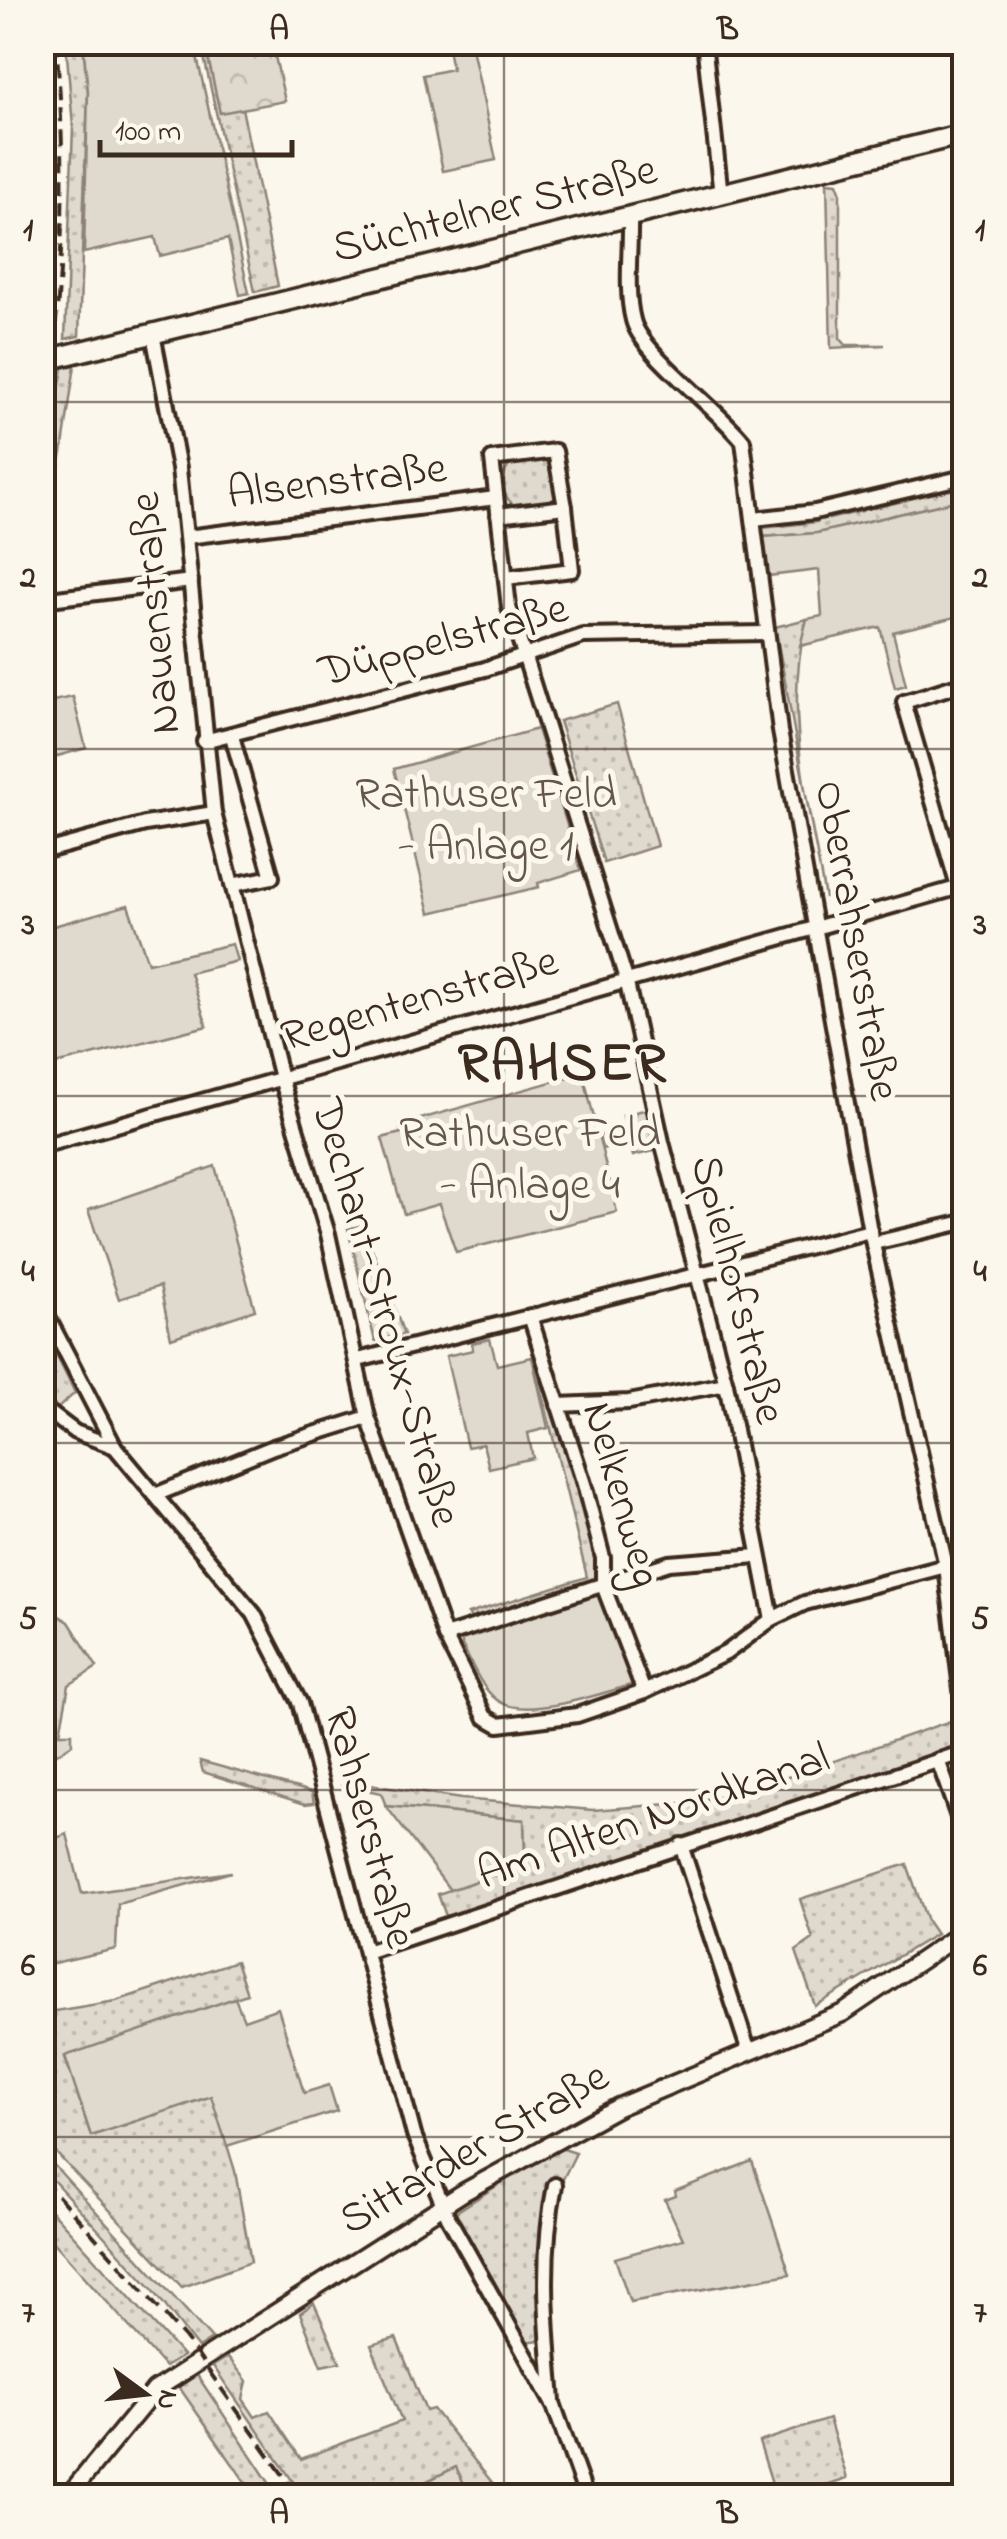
<svg xmlns="http://www.w3.org/2000/svg" width="1007" height="2539" viewBox="0 0 1007 2539" font-family="'Indie Flower',sans-serif">
<defs>
<pattern id="grass-dots" width="8" height="8" patternUnits="userSpaceOnUse" patternTransform="scale(2.5)"><rect width="8" height="8" fill="#dfd9ce"/><path d="M2 2h.1M6 6h.1" fill="none" stroke="#c0bab0" stroke-width="1.8" stroke-linecap="round"/></pattern>
<pattern id="forest-crowns" width="20" height="18" patternUnits="userSpaceOnUse" patternTransform="scale(2.5)"><rect width="20" height="18" fill="#dfd9ce"/><path d="M2 6a3 3 0 1 1 6 0M12 15a3 3 0 1 1 6 0" fill="none" stroke="#c0bab0"/></pattern>
</defs>
<rect width="100%" height="100%" fill="#fbf7ec"/>
<filter id="ink" filterUnits="userSpaceOnUse"><feTurbulence type="fractalNoise" baseFrequency=".01" numOctaves="2"/><feDisplacementMap in="SourceGraphic" scale="20" xChannelSelector="R" yChannelSelector="G"/><feConvolveMatrix kernelMatrix="1 2 1 2 8 2 1 2 1" color-interpolation-filters="sRGB"/></filter>
<g filter="url(#ink)">
<g fill="url(#grass-dots)" stroke="#8d8276" stroke-width="2.5">
<path d="M43,42L49,235L43,313L42,43Z"/>
<path d="M66,43H83L88,91L79,336L65,339L73,127Z"/>
<path d="M201,43H205L220,112L242,108L278,286L255,292Z"/>
<path d="M827,182L837,183L840,191V338L846,345H885L831,348Z"/>
<path d="M75,365L62,453L43,531V478L63,368Z"/>
<circle cx="531" cy="483" r="28"/>
<path d="M961,482L964,499L817,533L763,537L762,528L817,522V517L827,514L829,519L862,511V506L871,504L874,508L907,500V496L952,490V485Z"/>
<path d="M807,619C782,712 809,805 825,898L775,627Z"/>
<path d="M617,704L657,846L604,863L559,721Z"/>
<path d="M648,1109L658,1150L633,1156L629,1142L602,1149L599,1136L626,1129L623,1115Z"/>
<path d="M363,1225L404,1334L375,1341L348,1229Z"/>
<path d="M526,1327L586,1509L598,1574L588,1585L473,1621L468,1614L587,1577Z"/>
<path d="M55,1353L75,1393L57,1409L42,1398L43,1358Z"/>
<path d="M956,1719L964,1744L447,1919L438,1894L525,1864L524,1820L386,1806L381,1793L342,1785L345,1781L461,1799L593,1810L682,1803L741,1793Z"/>
<path d="M200,1761L312,1792L314,1803L305,1804L203,1772Z"/>
<path d="M907,1864L927,1921L936,1934L815,2006L796,1951L813,1939L800,1899Z"/>
<path d="M236,1961L247,1994L65,2057L91,2136L212,2096L235,2171L251,2262L182,2287L43,2139L42,2013L116,2001Z"/>
<path d="M557,2147L576,2153L560,2185L549,2184L537,2257L542,2340L523,2342L456,2212Z"/>
<path d="M42,2152L212,2339L198,2348L153,2290L43,2169Z"/>
<path d="M42,2202H43L183,2356L165,2367L43,2230Z"/>
<path d="M314,2303L340,2362L321,2366L300,2313Z"/>
<path d="M396,2338L426,2411L433,2409L503,2496H303L213,2366L228,2357L247,2381L243,2399L255,2417L269,2411L301,2459L402,2421L371,2345Z"/>
<path d="M197,2375L278,2496H255L179,2387Z"/>
<path d="M829,2419L847,2478L794,2496H776L759,2442Z"/>
</g>
<path fill="url(#forest-crowns)" stroke="#8d8276" stroke-width="2.5" d="M205,43H272L285,101L220,113Z"/>
<g fill="#dfd9ce" stroke="#8d8276" stroke-width="2.5">
<path d="M83,43H194L249,293L240,295L228,239L160,256L155,237L84,253L88,91Z"/>
<path d="M447,43H471L496,160L443,171L423,75L452,69Z"/>
<path d="M964,499V615L893,632L906,685L895,688L880,627L800,646L807,619L822,616L819,570L768,576L763,537L817,533Z"/>
<path d="M73,697L86,748L43,760V703Z"/>
<path d="M537,729L581,870L538,883L539,887L430,913L394,769Z"/>
<path d="M128,905L148,963L232,944L237,961L190,973L207,1026L48,1066L42,1049L43,929Z"/>
<path d="M583,1073L617,1212L456,1252L439,1204L404,1214L382,1138L401,1133L399,1125Z"/>
<path d="M215,1166L255,1310L171,1338L160,1286L119,1299L88,1210Z"/>
<path d="M490,1339L497,1365L532,1357L548,1428L528,1433L533,1458L489,1468L483,1444L467,1447L446,1356L473,1350L472,1343Z"/>
<path d="M587,1594L598,1595L608,1605L634,1684C603,1693 531,1718 502,1703C482,1693 472,1663 462,1645V1637Z"/>
<path d="M43,1606L69,1622L97,1667L69,1685L60,1733H72V1744L43,1763Z"/>
<path d="M386,1806L524,1820L525,1864L450,1890Z"/>
<path d="M43,1828L49,1841L67,1834L82,1894L231,1872L118,1904L116,1949L45,1965Z"/>
<path d="M235,1998L244,2020L278,2008L304,2093L329,2085L337,2111L227,2146L211,2096L91,2136L65,2056Z"/>
<path d="M752,2161L790,2274L630,2302L615,2258L683,2239L665,2200L676,2196L675,2191Z"/>
<path d="M456,2467L470,2496H396Z"/>
</g>
<g fill="none" stroke-linecap="round" stroke-linejoin="round">
<defs>
<g id="minor">
<path d="M704,42L721,195"/>
<path d="M630,217C631,249 625,289 633,320C640,352 718,409 743,441L780,731L870,1231L946,1566L964,1714"/>
<path d="M153,334L179,468L214,813L281,1078L328,1234L368,1417L445,1636L485,1717L499,1725L577,1715L644,1692L726,1653L772,1619L805,1603L946,1566"/>
<path d="M498,515L565,507L555,451L492,459L509,607L626,979L662,1142L726,1384L772,1619"/>
<path d="M754,519L815,512L964,477"/>
<path d="M187,537L496,498"/>
<path d="M506,578L572,570L565,507"/>
<path d="M42,600L191,581"/>
<path d="M204,741L485,669L583,636L765,633"/>
<path d="M42,852L145,824L214,813"/>
<path d="M232,885L272,877L232,736"/>
<path d="M958,887L904,702L964,683"/>
<path d="M42,1146L964,886"/>
<path d="M874,1243L964,1222"/>
<path d="M42,1306L115,1447L254,1614L300,1703L414,2135L448,2217L554,2406L586,2496"/>
<path d="M530,1316L584,1484L603,1558V1585L644,1692"/>
<path d="M358,1360L870,1231"/>
<path d="M558,1405L629,1402L726,1384"/>
<path d="M42,1407L75,1432L115,1447"/>
<path d="M155,1495L273,1447L368,1417"/>
<path d="M445,1636L669,1563L758,1556"/>
<path d="M938,1760L964,1834"/>
<path d="M681,1845L749,2052"/>
<path d="M366,1952L964,1752"/>
<path d="M553,2401C547,2327 540,2258 555,2185"/>
</g>
<path id="tertiary" d="M68,2496L155,2390L464,2192L618,2107L843,2013L964,1931"/>
<path id="secondary" d="M42,361L964,134"/>
</defs>
<use href="#minor" stroke="#3b2a1e" stroke-width="20"/>
<use href="#tertiary" stroke="#3b2a1e" stroke-width="22"/>
<use href="#secondary" stroke="#3b2a1e" stroke-width="25"/>
<use href="#minor" stroke="#fbf7ec" stroke-width="12"/>
<use href="#tertiary" stroke="#fbf7ec" stroke-width="15"/>
<use href="#secondary" stroke="#fbf7ec" stroke-width="18"/>
<g stroke="#3b2a1e" stroke-width="4" stroke-dasharray="15 8" stroke-linecap="butt">
<path d="M42,420C65,296 67,168 56,42"/>
<path d="M42,2178L186,2339L298,2496"/>
</g>
</g>
</g>
<path fill="none" stroke="#3b2a1e" stroke-width="2.5" stroke-opacity="0.55" d="M504,42V2496M42,402H964M42,749H964M42,1096H964M42,1443H964M42,1790H964M42,2137H964"/>
<g text-anchor="middle" dominant-baseline="central" stroke-width="10" stroke-linejoin="round" paint-order="stroke">
<g font-size="45" fill="#3b2a1e" stroke="#fbf7ec">
<text transform="translate(495 211) rotate(-14)">Süchtelner Straße</text>
<text transform="translate(337 483) rotate(-7)">Alsenstraße</text>
<text transform="translate(157 613) rotate(-95)">Nauenstraße</text>
<text transform="translate(444 642) rotate(-15)">Düppelstraße</text>
<text transform="translate(855 941) rotate(80)">Oberrahserstraße</text>
<text transform="translate(420 1001) rotate(-16)">Regentenstraße</text>
<text transform="translate(736 1290) rotate(76)">Spielhofstraße</text>
<text transform="translate(384 1313) rotate(74)">Dechant-Stroux-Straße</text>
<text transform="translate(620 1495) rotate(74)">Nelkenweg</text>
<text transform="translate(654 1818) rotate(-19)">Am Alten Nordkanal</text>
<text transform="translate(368 1828) rotate(75)">Rahserstraße</text>
<text transform="translate(475 2150) rotate(-30)">Sittarder Straße</text>
</g>
<g font-size="45" fill="#64564a" stroke="#fbf7ec">
<text x="486" y="796">Rathuser Feld<tspan x="486" dy="52">- Anlage 1</tspan></text>
<text x="530" y="1135">Rathuser Feld<tspan x="530" dy="52">- Anlage 4</tspan></text>
</g>
<g font-size="55" font-weight="bold" letter-spacing="2.5" fill="#3b2a1e" stroke="#fbf7ec">
<text x="563" y="1066">RAHSER</text>
</g>
</g>
<rect width="1007" height="2539" fill="none" stroke="#fbf7ec" stroke-width="110"/>
<g transform="translate(145 2394) rotate(105)" stroke="#fbf7ec" stroke-width="8" paint-order="stroke">
<path d="M0-8L18 38L0 25L-18 38Z" fill="#3b2a1e"/>
<text y="-15" font-size="28" font-weight="bold" text-anchor="middle" fill="#3b2a1e">N</text>
</g>
<path d="M100 140v15h192v-15" fill="none" stroke="#3b2a1e" stroke-width="5"/>
<text x="115" y="140" font-size="30" fill="#3b2a1e" stroke="#fbf7ec" stroke-width="8" paint-order="stroke">100 m</text>
<rect x="55" y="55" width="897" height="2429" fill="none" stroke="#3b2a1e" stroke-width="4"/>
<g font-size="32" text-anchor="middle" font-weight="bold" fill="#3b2a1e">
<text x="279" y="39">A</text>
<text x="728" y="39">B</text>
<text x="28" y="240">1</text>
<text x="980" y="240">1</text>
<text x="28" y="587">2</text>
<text x="980" y="587">2</text>
<text x="28" y="934">3</text>
<text x="980" y="934">3</text>
<text x="28" y="1281">4</text>
<text x="980" y="1281">4</text>
<text x="28" y="1628">5</text>
<text x="980" y="1628">5</text>
<text x="28" y="1975">6</text>
<text x="980" y="1975">6</text>
<text x="28" y="2322">7</text>
<text x="980" y="2322">7</text>
<text x="279" y="2523">A</text>
<text x="728" y="2523">B</text>
</g>
</svg>
